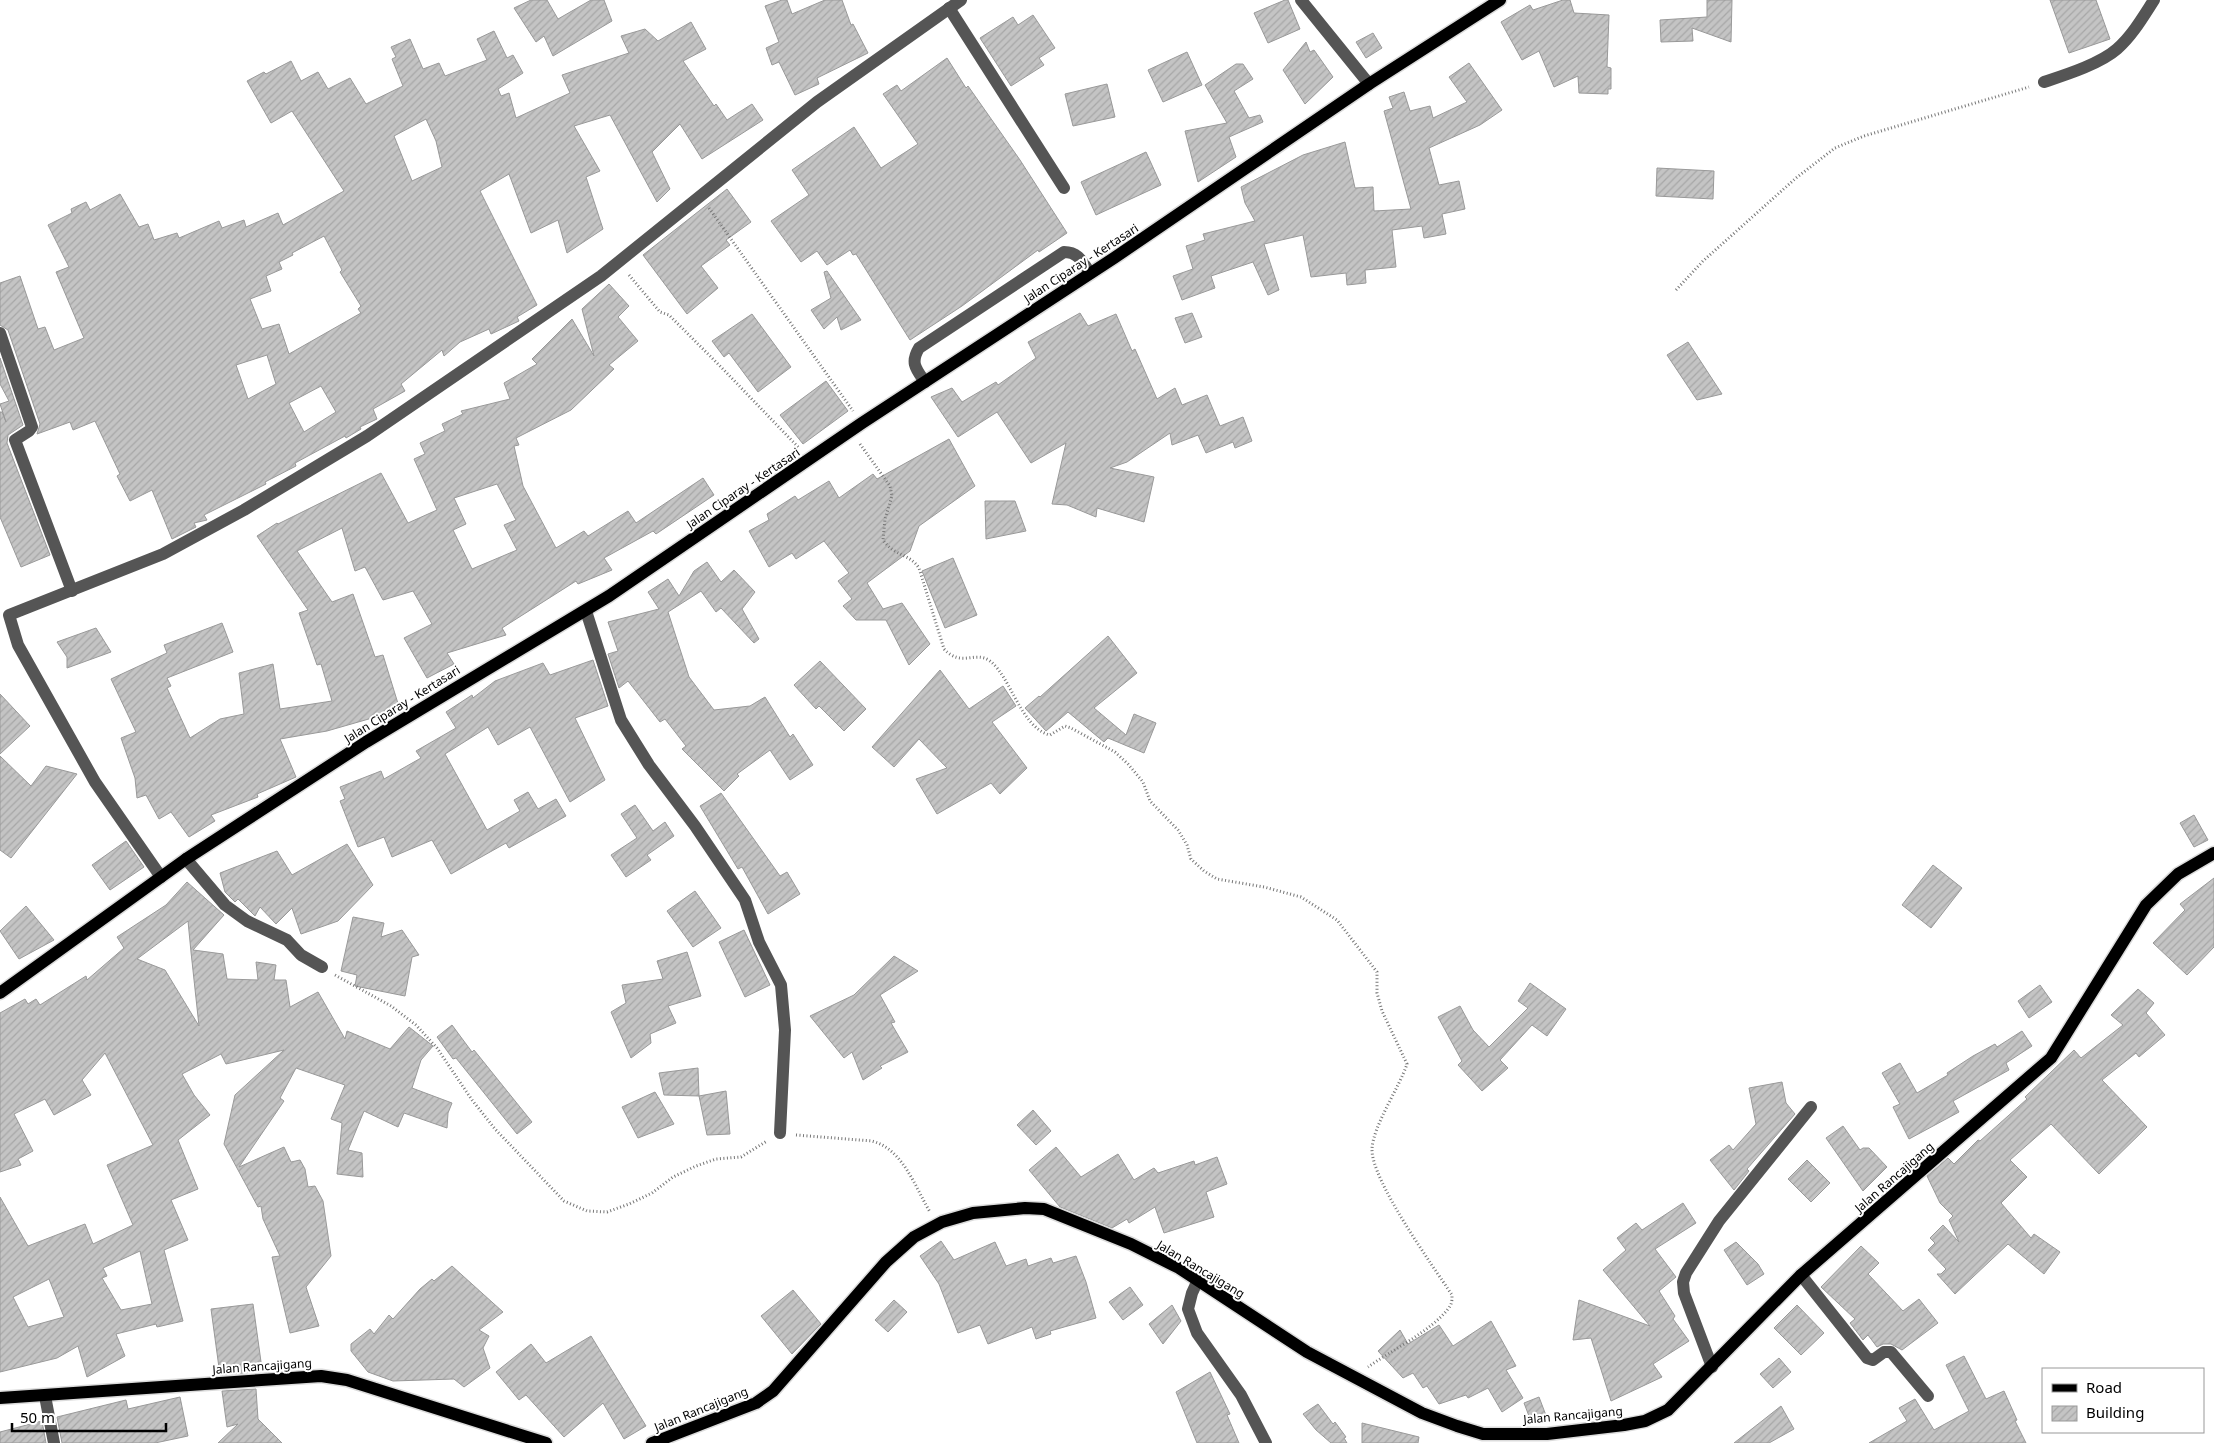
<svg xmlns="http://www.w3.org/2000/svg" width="2214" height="1443" viewBox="0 0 2214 1443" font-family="'Noto Sans',sans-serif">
<defs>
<pattern id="building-hatch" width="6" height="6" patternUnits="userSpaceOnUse" patternTransform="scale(1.25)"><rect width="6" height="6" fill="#c4c4c4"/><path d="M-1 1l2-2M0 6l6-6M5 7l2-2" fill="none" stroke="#a7a7a7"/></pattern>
</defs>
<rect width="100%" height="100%" fill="#fff"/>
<g fill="url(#building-hatch)" stroke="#999" fill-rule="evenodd">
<path d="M531,0H547L558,19L591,0H604L612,21L553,56L544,36L536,42L514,8Z"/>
<path d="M782,0H787L792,14L825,0H842L851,25L853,24L868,53L817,78L819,84L795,95L779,62L772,65L766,48L779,42L765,6Z"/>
<path d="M1285,0H1288L1300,29L1268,43L1254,13Z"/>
<path d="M1563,0H1570L1574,13L1609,15L1607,67L1611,68V89H1608V94L1579,93L1578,76L1554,87L1539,51L1522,60L1501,22L1530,5L1533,10Z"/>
<path d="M1707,0H1732L1731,42L1692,28L1693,41L1661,42L1660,20L1707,17Z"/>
<path d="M2050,0H2096L2110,39L2069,53Z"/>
<path d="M1033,15L1055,48L1039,58L1044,65L1011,86L980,38L1013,17L1018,25Z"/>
<path d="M691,22L706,49L683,61L714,106L716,104L727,120L752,104L763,120L702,159L680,124L652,152L670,189L657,202L610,115L574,126L600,171L586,177L603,229L567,253L558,220L531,233L509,174L480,191L537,305L517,317L519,321L491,334L489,329L460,342L444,356L442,350L401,384L405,391L373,409L377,419L360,427L361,429L346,438L345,436L295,463L296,466L265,482L266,484L204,515L207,520L194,523L196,527L172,539L152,490L130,501L117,476L120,474L95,421L73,430L70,422L37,434L40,424L8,330L0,325V283L20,276L38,329L45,327L54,350L84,338L56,272L69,267L48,225L72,213L71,209L86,202L90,210L120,194L139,227L148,224L154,240L177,233L179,238L219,221L222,228L244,220L246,227L278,213L283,225L344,191L292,111L271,123L247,81L264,72L266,74L291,61L301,81L318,72L328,89L350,78L366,104L403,86L392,59L396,57L391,47L410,39L423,69L439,63L445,76L487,60L477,39L494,31L507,58L513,55L523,73L498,89L501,96L509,93L516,118L570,93L562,75L629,53L621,36L645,29L658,41ZM426,119L436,141L442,167L412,181L394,136ZM324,236L342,270L340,272L361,306L358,309L361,313L289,354L279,324L262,329L250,299L271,291L266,276L282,269L279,262L293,255L292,253ZM267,355L276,384L248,399L236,365ZM321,386L336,412L304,432L289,403Z"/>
<path d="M1373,33L1382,48L1366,58L1356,42Z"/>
<path d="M1306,42L1310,52L1314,50L1333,77L1305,104L1283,70Z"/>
<path d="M1187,52L1202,85L1163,102L1148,70Z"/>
<path d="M947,58L966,88L968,86L1020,160L1067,233L1039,252L1038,250L962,306L910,340L856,254L853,255L850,250L827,265L817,251L801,262L771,221L809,195L792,170L854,127L881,168L918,144L883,94L897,85L901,91Z"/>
<path d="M1469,63L1502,110L1480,125L1429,148L1439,185L1459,181L1465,209L1442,214L1446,234L1424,238L1422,226L1392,230L1396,267L1365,270L1366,283L1347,285L1346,273L1311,277L1303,235L1264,244L1279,290L1268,295L1253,262L1211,276L1215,288L1182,300L1173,276L1193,269L1186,246L1205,240L1203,234L1255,221L1245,203L1241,187L1303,155L1345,142L1355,188L1373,187L1374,211L1411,209L1384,111L1393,108L1389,97L1404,92L1410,111L1430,106L1433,118L1467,102L1449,77Z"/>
<path d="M1236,64H1243L1253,79L1234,91L1249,118L1260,115L1263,122L1229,137L1236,157L1198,182L1185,131L1227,123L1205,85Z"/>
<path d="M1107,84L1115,117L1073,126L1065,94Z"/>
<path d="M1146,152L1161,185L1096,215L1081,182Z"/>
<path d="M1657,168L1714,171L1713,199L1656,196Z"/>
<path d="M727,189L751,222L726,240L730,245L701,266L718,288L687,314L643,255Z"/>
<path d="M827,271L861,320L841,330L837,317L824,329L811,310L831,298L824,272Z"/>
<path d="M609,284L629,306L618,317L638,341L609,365L614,369L571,410L516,438L519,445L514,446L523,486L556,548L584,531L588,536L628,511L636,523L703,478L714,495L656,534L653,531L604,558L612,570L578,584L576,581L502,628L506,635L447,653L454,664L427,678L404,638L432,624L413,591L383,600L365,567L355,571L342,528L297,551L332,602L353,594L375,657L383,655L400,710L327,731L280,739L296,777L257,794L258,797L211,815L215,821L189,837L171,812L159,819L146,795L137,798L135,778L121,738L136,732L111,679L167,653L164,645L222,623L233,652L167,678L171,686L167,688L190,738L220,719L244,714L239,673L273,664L280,709L332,701L321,664L317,665L299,613L308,610L257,536L277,523L278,524L381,473L408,523L437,510L414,459L425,454L420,443L445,431L442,424L463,414L461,411L510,399L504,383L537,364L532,359L572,319L594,356L582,309ZM497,484L516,520L504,525L517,550L472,569L453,530L466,524L454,498Z"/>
<path d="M1080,313L1088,326L1116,314L1132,351L1135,349L1157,399L1175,388L1182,405L1207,395L1220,426L1243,417L1252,441L1235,448L1233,442L1206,453L1198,435L1172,445L1170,433L1127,462L1110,468L1154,477L1144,522L1097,508L1096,517L1067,505L1052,504L1066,443L1031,463L997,412L958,437L931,397L952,388L962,402L996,382L998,385L1036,358L1028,342Z"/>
<path d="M1192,313L1202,337L1185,343L1175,318Z"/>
<path d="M752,314L791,367L758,392L729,353L724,357L712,341Z"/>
<path d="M1688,342L1722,394L1697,400L1667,355Z"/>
<path d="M0,358L23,425L8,435L7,443L50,555L21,567L0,517V412H2L6,422L0,404L9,401L0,384Z"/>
<path d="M826,381L848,411L803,444L780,415Z"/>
<path d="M949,439L975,486L919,526L910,551L867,583L883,609L902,603L930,644L909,665L886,620H856L843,606L852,599L838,581L849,573L824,541L796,559L792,553L769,567L749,531L769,520L767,514L795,496L798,500L829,481L839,498L873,474L877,479Z"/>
<path d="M985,501H1015L1026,531L986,539Z"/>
<path d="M953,558L977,615L945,628L922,571Z"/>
<path d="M707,562L721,582L734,570L755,592L742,609L759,639L754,643L721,608L716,612L701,591L668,612L689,677L714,710L750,706L765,697L790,737L793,734L813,765L790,780L770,750L737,774L739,776L724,791L682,749L686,746L665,719L660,722L628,681L619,688L608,654L618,651L608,622L659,609L648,592L668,579L679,596L694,571Z"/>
<path d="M96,628L111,652L67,668V657L57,642Z"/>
<path d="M1108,636L1137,673L1094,708L1126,735L1134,714L1156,723L1144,753L1108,738L1104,742L1068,712L1046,731L1025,708L1039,696L1040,697Z"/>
<path d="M593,660L608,706L575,718L605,780L570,802L530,727L498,745L488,727L445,754L487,830L520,811L514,800L528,792L538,809L556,799L566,816L509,848L506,843L451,874L432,840L392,857L384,837L358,847L340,801L345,799L340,787L381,771L384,779L421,758L416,751L456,728L446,712L472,695L473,698L495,681L543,663L550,675Z"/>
<path d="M820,661L866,709L844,731L819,706L816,709L794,685Z"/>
<path d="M940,670L969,709L1003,686L1016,706L992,722L1027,768L1000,794L991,783L937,814L916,779L947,768L919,739L894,767L872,747Z"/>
<path d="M0,694L30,726L0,754Z"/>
<path d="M0,756L31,786L46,766L77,774L11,858L0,850Z"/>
<path d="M721,793L780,876L787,872L800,894L768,914L742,867L738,869L700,806Z"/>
<path d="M635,805L653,831L665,822L674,836L647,855L651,860L626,877L611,855L637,838L621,814Z"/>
<path d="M2194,815L2208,840L2194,847L2180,823Z"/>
<path d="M126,841L144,867L110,890L92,865Z"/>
<path d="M347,844L373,885L338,921L301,934L292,908L276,924L260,907L255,916L238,899L235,902L225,892L220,873L277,851L292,875Z"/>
<path d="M1933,865L1962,888L1931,928L1902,905Z"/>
<path d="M2214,878V947L2187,975L2153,943L2185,910L2180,904Z"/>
<path d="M187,882L224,915L193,950L223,954L227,979L258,980L256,962L276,965L274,980H286L290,1007L318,992L345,1039L347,1031L390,1049L409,1027L433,1046L421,1060L412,1088L452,1103L448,1113L447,1128L404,1113L398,1127L364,1111L348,1150L362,1153L363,1177L337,1174L342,1123L331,1119L345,1085L296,1068L280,1098L284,1101L239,1167L284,1147L291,1162L300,1160L305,1169L308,1187L315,1186L323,1201L331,1256L306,1287L319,1326L290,1333L272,1257L280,1256L263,1219L261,1206L258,1207L224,1144L235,1095L284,1050L226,1064L221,1054L182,1074L194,1095L210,1115L178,1140L198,1189L171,1200L188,1240L164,1250L183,1321L157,1327L156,1324L116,1334L125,1356L87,1377L78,1346L57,1358L0,1372V1197L28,1246L85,1224L93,1244L133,1225L107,1165L153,1145L105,1053L82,1080L91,1095L54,1115L45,1099L14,1114L33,1151L18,1159L21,1165L0,1172V1013L25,999L28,1004L36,999L40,1005L86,976L87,980L124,948L117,937L166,905ZM188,921L191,952L199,1026L165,970L137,959ZM140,1251L152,1304L121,1310L102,1278L107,1276L103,1268ZM49,1279L64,1317L28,1327L13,1297Z"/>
<path d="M695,891L721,928L693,947L667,911Z"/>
<path d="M26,906L54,940L19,959L0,931Z"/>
<path d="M353,917L384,923L381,937L402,930L419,955L412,957L405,996L355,986L357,975L341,971Z"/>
<path d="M744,930L770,985L745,997L719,942Z"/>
<path d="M687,952L701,996L668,1006L676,1023L650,1034L651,1043L631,1058L611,1012L626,1003L622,985L663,979L657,961Z"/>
<path d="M894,956L918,971L880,995L895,1022L891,1023L908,1052L880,1066L882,1068L863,1080L852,1052L844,1058L810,1016L854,995Z"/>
<path d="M1530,983L1566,1009L1547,1036L1532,1025L1500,1060L1508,1068L1482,1091L1458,1065L1462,1061L1438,1017L1460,1006L1473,1030L1489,1047L1528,1008L1518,1001Z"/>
<path d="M2040,985L2052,1002L2029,1018L2018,1001Z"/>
<path d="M2138,989L2154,1003L2146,1013L2165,1035L2139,1057L2136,1053L2102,1080L2147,1127L2099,1174L2051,1124L2010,1160L2027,1177L2001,1203L2031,1238L2034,1234L2060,1252L2044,1274L2008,1244L1955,1294L1937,1274H1941L1946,1269L1928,1250L1935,1243L1930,1238L1943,1225L1959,1242L1949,1220L1953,1216L1940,1203L1927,1176L1948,1158L1954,1164L1978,1140L1980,1141L2027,1099L2025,1097L2074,1050L2081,1058L2123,1025L2111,1015Z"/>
<path d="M452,1025L472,1052L474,1050L532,1122L517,1134L456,1058L453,1059L437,1037Z"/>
<path d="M2022,1031L2032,1046L2006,1063L2009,1070L1953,1101L1959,1112L1909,1139L1893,1107L1900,1104L1882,1073L1900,1063L1917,1093L1948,1075L1947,1073L1973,1056L1995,1044L1997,1047Z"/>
<path d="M698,1068L699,1096L664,1095L659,1073Z"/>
<path d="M1782,1082L1786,1103L1795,1114L1747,1169L1749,1171L1734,1190L1710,1160L1729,1145L1733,1150L1756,1124L1749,1088Z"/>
<path d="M726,1091L730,1134L707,1135L699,1096Z"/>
<path d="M655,1092L674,1124L638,1138L622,1107Z"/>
<path d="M1033,1110L1051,1131L1036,1145L1017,1125Z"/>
<path d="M1843,1126L1860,1150L1863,1148H1869L1887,1167L1863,1191L1826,1138Z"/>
<path d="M1056,1147L1081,1177L1118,1154L1134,1180L1154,1168L1158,1173L1194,1161L1195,1165L1217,1157L1227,1184L1206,1192L1214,1217L1164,1233L1155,1207L1129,1223L1127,1219L1112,1228L1060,1207L1029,1170Z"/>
<path d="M1807,1160L1830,1183L1811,1202L1788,1179Z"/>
<path d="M1683,1203L1696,1223L1655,1249L1676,1277L1659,1291L1675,1316L1673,1319L1689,1341L1653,1364L1662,1377L1611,1401L1591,1338L1573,1340L1579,1300L1650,1326L1603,1270L1626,1250L1617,1238L1636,1223L1642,1230Z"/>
<path d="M941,1241L954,1260L995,1242L1006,1266L1026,1259L1028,1266L1051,1258L1053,1263L1076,1256L1086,1282L1096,1318L1050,1331L1051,1334L1036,1339L1032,1327L988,1344L980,1325L958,1333L939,1284L920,1256Z"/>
<path d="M1736,1242L1758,1264L1764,1274L1747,1285L1724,1250Z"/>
<path d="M1861,1246L1879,1263L1868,1274L1903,1311L1919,1299L1938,1323L1902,1350L1891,1344H1883L1877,1347L1868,1335L1863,1340L1850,1323L1855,1319L1821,1287Z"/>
<path d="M452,1266L503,1312L479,1330L489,1336L483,1348L490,1368L464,1387L454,1379L393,1381L368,1372L351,1351V1344L370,1329L374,1334L389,1315L393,1319L420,1289L432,1279L434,1281Z"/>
<path d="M1130,1287L1143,1305L1123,1320L1109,1302Z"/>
<path d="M793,1290L821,1324L792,1354L761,1316Z"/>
<path d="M894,1300L907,1312L888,1332L875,1320Z"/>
<path d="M253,1304L262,1369L254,1370L255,1372L220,1375L211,1309Z"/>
<path d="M1172,1305L1181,1321L1163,1344L1149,1324Z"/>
<path d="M1797,1305L1824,1333L1801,1355L1774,1328Z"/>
<path d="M1491,1321L1516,1366L1506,1370L1523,1398L1502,1412L1488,1388L1468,1398L1466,1395L1439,1404L1427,1386L1423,1388L1413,1373L1403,1378L1378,1351L1400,1330L1408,1344L1439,1325L1453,1346Z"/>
<path d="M591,1336L646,1426L624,1439L603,1403L564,1437L526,1395L519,1400L496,1372L531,1344L546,1363Z"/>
<path d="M1964,1356L1986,1399L2004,1391L2017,1420L2015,1421L2026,1443H1869L1907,1421L1899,1408L1915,1399L1934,1430L1969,1411L1946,1365Z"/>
<path d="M1779,1358L1791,1372L1773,1388L1760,1374Z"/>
<path d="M1210,1372L1230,1414L1227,1415L1239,1443H1197L1176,1392Z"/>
<path d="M256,1389L258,1419L282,1443H218L238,1424L227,1427L222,1391Z"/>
<path d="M180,1397L188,1436L155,1443H62L57,1417L126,1400L128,1409Z"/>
<path d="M1539,1397L1547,1418L1532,1424L1524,1403Z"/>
<path d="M1318,1404L1333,1424L1335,1422L1346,1437L1344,1438L1347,1443H1331L1316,1430L1303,1414Z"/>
<path d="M1781,1406L1794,1429L1769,1443H1734Z"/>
<path d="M42,1421L46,1443H0V1432Z"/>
<path d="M1362,1423L1419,1437L1418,1443H1362Z"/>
</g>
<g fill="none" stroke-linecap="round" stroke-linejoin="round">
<defs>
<g id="major">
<path d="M0,993L186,859L366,742L609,596L862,423L1114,258L1369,84L1500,0"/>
<path d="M0,1398L321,1376L347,1380L546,1443"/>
<path d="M652,1443L756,1403L773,1391L886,1262L914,1237L942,1222L973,1213L1025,1208L1044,1209L1131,1244L1179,1268L1307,1352L1422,1413L1457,1426L1483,1434H1547L1624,1425L1645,1421L1668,1410L1801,1275L2051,1058L2146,905L2178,874L2214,853"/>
</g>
</defs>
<use href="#major" stroke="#dbdbdb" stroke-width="15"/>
<g stroke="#777" stroke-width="3" stroke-dasharray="1 2.5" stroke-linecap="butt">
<path d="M709,208L853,411"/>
<path d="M629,275L660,312L669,315L722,368L799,448"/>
<path d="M1676,290L1703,261L1796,178L1835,148L1864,136L2029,87"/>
<path d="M860,444L890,486L892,496L885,519L883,540C895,557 909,553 919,568L944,649C962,668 975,650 990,661C1011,677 1021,728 1050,735L1065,726L1071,728L1115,752L1128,764L1143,782L1150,801L1178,830L1187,845L1191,859L1204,871L1217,879L1264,887L1301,897L1337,920L1377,972V993L1382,1011L1407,1064C1399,1088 1373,1126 1372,1149C1371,1180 1433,1266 1452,1295C1452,1301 1452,1304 1448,1309C1431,1331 1392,1350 1368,1367"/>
<path d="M335,975L391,1006L416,1025L437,1048L472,1100L495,1129L564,1201L587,1211L607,1212L629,1204L652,1193L673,1177L696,1166L716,1159L741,1157L767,1141"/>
<path d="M796,1135L872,1141C903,1149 915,1187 930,1212"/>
</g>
<g stroke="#555" stroke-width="12">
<path d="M1301,0L1369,84"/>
<path d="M949,8L1064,188"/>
<path d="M2044,82C2065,75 2100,64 2117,49C2132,36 2143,17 2154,0"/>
<path d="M0,333L32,427L29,431L15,440L72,591"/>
<path d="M925,382C916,369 910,363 919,348L1064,252C1079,252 1083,263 1090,273"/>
<path d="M586,611L621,720L649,765L695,826L745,900L759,942L781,985L785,1030L780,1133"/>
<path d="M186,859L225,905L247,921L287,940L301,955L322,967"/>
<path d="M161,877L95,782L18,645L9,615L163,554L244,510L367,436L601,276L817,102L961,0"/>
<path d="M1801,1275L1867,1358L1873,1360L1884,1352H1891L1928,1396"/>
<path d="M1198,1280L1192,1293L1188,1309L1197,1333L1241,1395L1266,1443"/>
<path d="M1712,1367L1684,1293L1683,1282L1686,1273L1719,1221L1811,1107"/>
<path d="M45,1396L54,1443"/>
</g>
<use href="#major" stroke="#000" stroke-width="12"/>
</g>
<g text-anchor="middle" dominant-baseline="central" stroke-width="4" stroke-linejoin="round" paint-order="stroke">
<g font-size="12" fill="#000" stroke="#fff">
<text transform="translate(1081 263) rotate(-33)">Jalan Ciparay - Kertasari</text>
<text transform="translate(743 488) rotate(-34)">Jalan Ciparay - Kertasari</text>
<text transform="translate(402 704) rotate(-32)">Jalan Ciparay - Kertasari</text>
<text transform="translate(1894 1177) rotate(-41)">Jalan Rancajigang</text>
<text transform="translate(1201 1269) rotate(31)">Jalan Rancajigang</text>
<text transform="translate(262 1366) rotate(-4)">Jalan Rancajigang</text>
<text transform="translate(701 1409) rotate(-22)">Jalan Rancajigang</text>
<text transform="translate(1573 1415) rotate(-5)">Jalan Rancajigang</text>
</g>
</g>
<rect x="2042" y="1368" width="162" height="65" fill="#ffffff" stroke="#999999"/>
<rect x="2052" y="1384" width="25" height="8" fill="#000000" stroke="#999999"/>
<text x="2086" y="1393" font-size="15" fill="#000000">Road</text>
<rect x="2052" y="1406" width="25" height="15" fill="url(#building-hatch)" stroke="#999999"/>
<text x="2086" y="1418" font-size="15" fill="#000000">Building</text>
<path d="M12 1423v8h154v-8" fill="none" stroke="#000000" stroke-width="2.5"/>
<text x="20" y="1423" font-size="15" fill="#000000" stroke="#ffffff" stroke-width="4" paint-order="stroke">50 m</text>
</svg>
